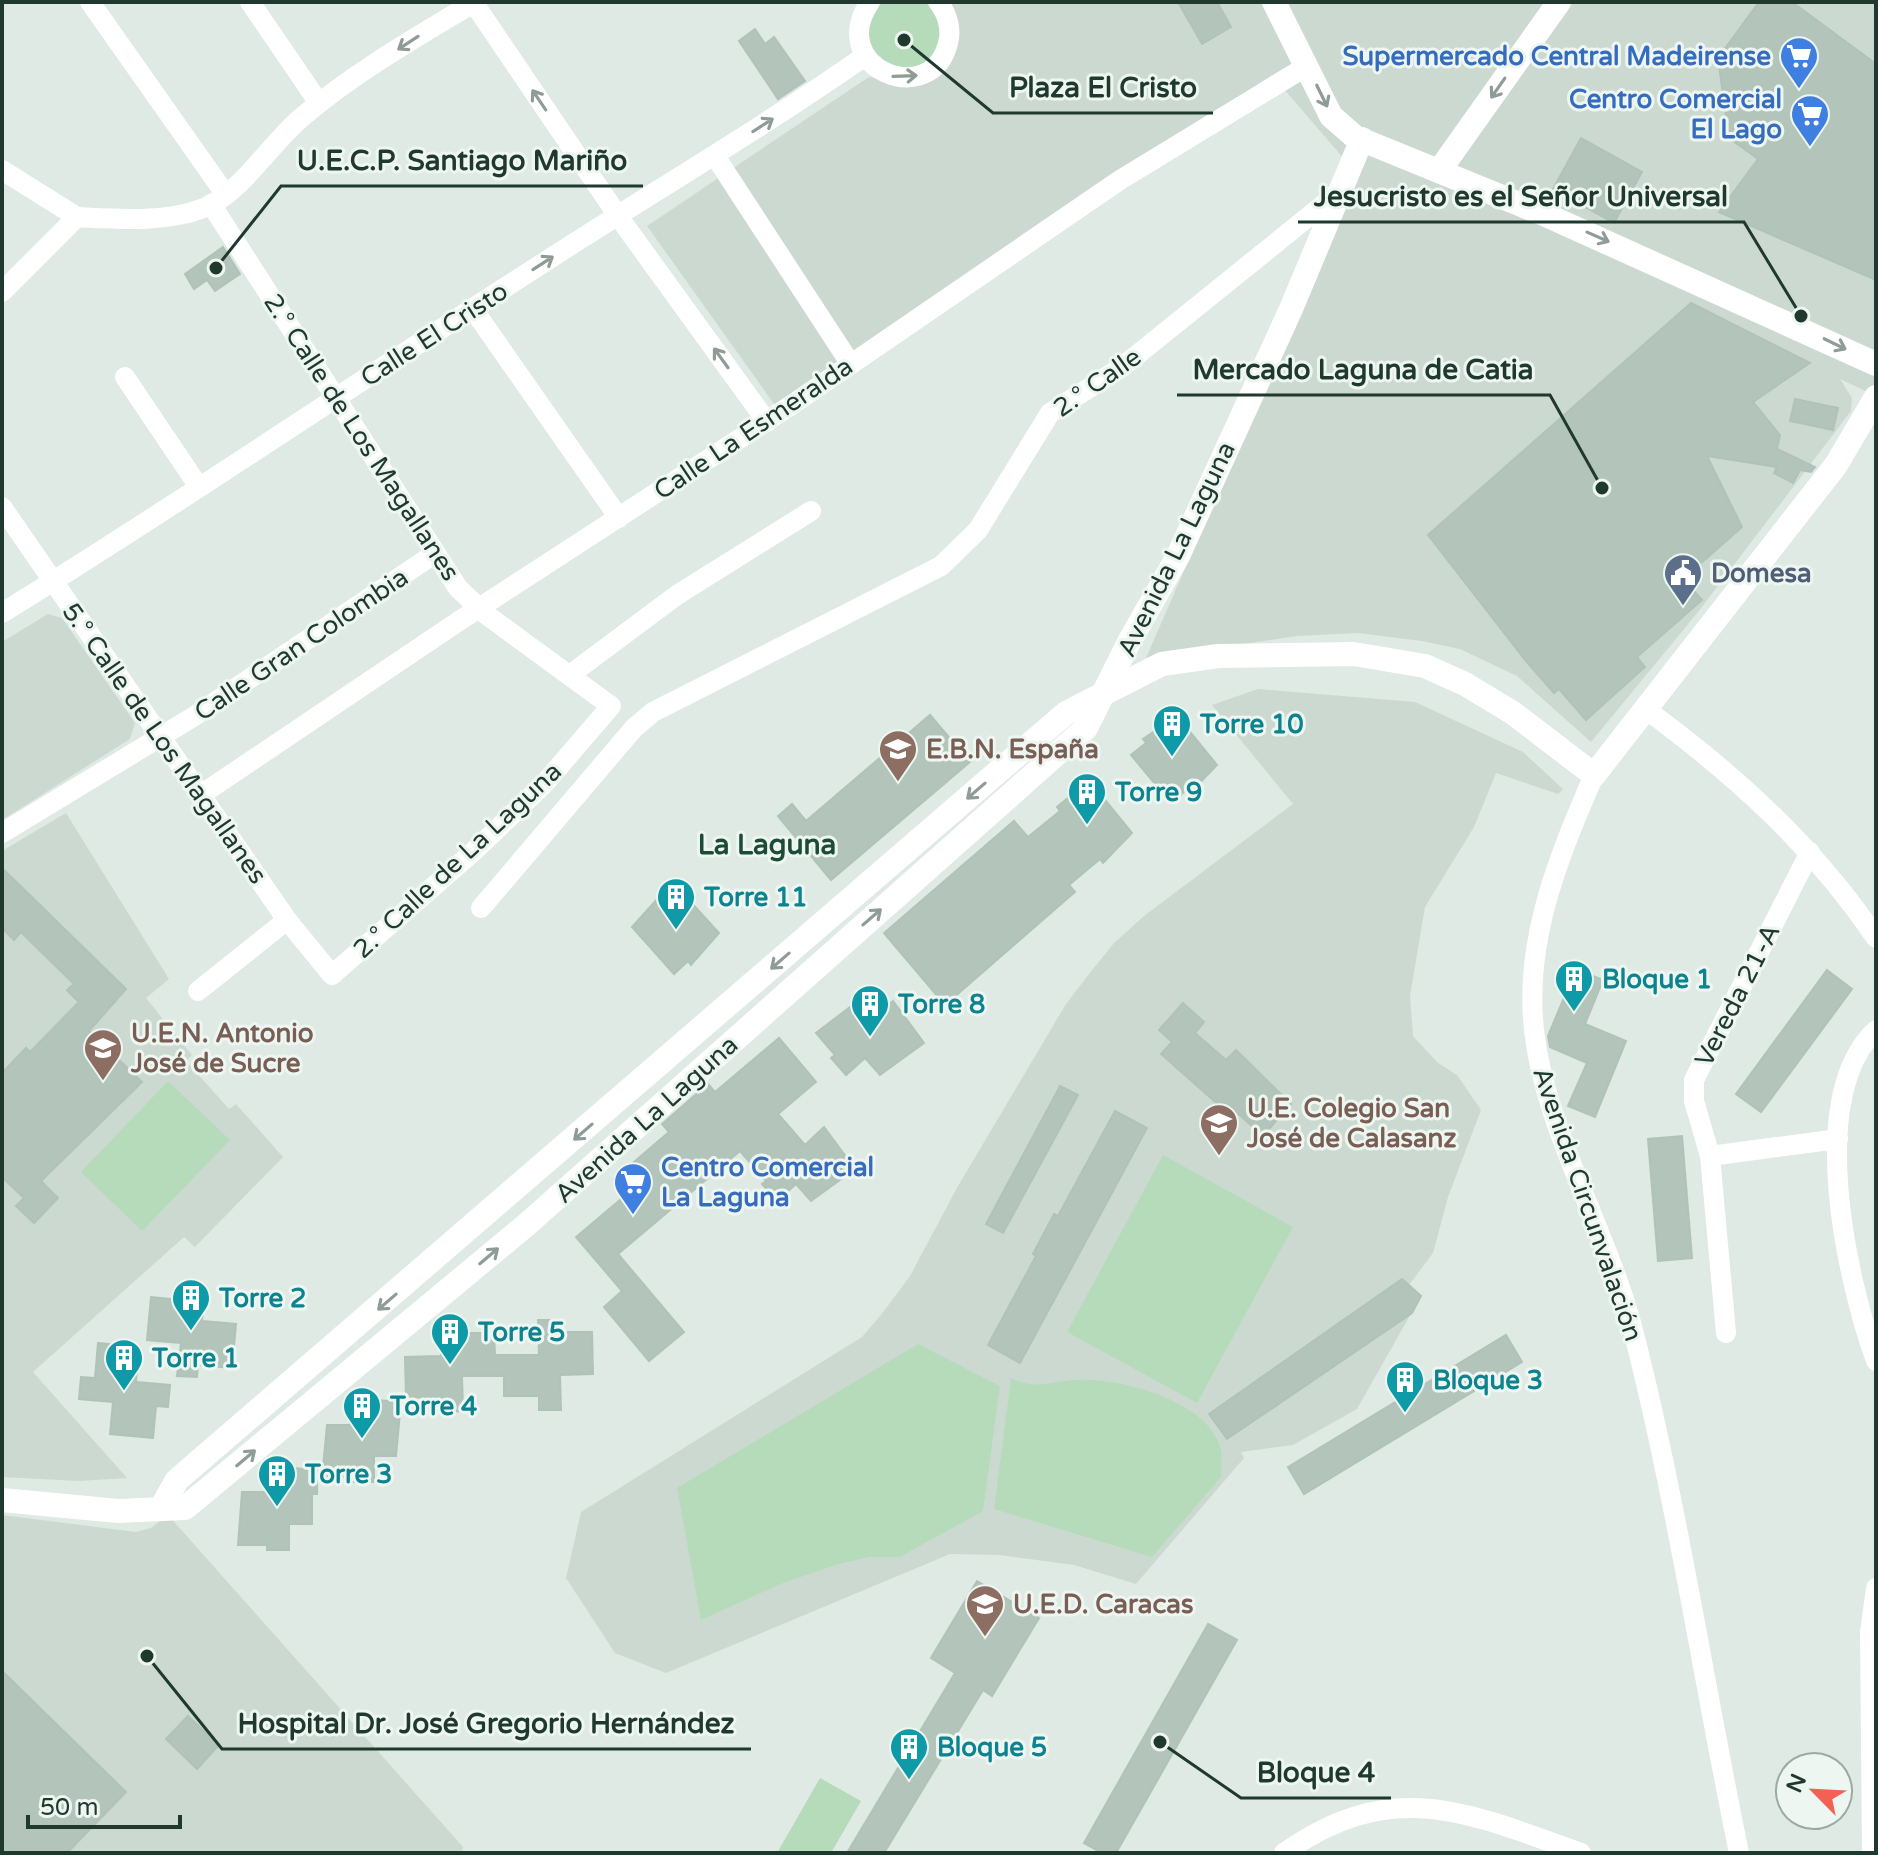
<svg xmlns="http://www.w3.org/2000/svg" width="1878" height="1855" font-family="'Varela Round',sans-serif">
<rect width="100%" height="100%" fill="#deeae3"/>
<g fill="#ccd9d1">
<polygon points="945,2 1876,2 1876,396 1840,379 1852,398 1851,411 1698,612 1591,742 1517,676 1460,649 1422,641 1358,633 1297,636 1146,658 1357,174 1272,75 1013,254 777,408 647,226 869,77 903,85"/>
<polygon points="48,614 62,618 135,723 130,739 2,820 2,642"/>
<polygon points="1258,689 1415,702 1523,752 1563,789 1558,794 1496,773 1474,827 1425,907 1410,996 1413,1036 1438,1063 1457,1075 1481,1110 1448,1197 1433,1253 1409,1285 1421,1296 1357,1409 1293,1445 1241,1452 1244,1458 1136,1584 1074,1565 1000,1555 950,1554 666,1673 615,1653 566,1578 581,1512 862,1337 881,1315 910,1276 958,1186 1066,1004 1089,974 1114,943 1144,916 1293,804 1212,705"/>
<polygon points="66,813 169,979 146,998 192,1055 186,1061 229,1109 236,1104 283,1157 195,1247 184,1237 33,1372 127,1478 79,1481 2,1477 2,851"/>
<polygon points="2,1515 136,1532 151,1528 168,1515 463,1847 462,1853 2,1853"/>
</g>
<g fill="#b6dbba">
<polygon points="880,2 928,2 934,8 943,32 930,62 898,71 867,47 866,23"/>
<polygon points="168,1081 230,1140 142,1231 81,1172"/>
<polygon points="1163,1155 1293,1227 1197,1403 1067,1332"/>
<polygon points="918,1344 1000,1386 983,1511 900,1557 869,1557 835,1565 783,1583 701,1620 677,1488"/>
<path d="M1011 1378C1037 1391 1048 1381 1076 1380 1118 1377 1206 1400 1220 1446 1223 1455 1221 1467 1221 1477L1152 1557 994 1509Z"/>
<polygon points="820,1778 861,1801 831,1853 777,1853"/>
</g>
<g fill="#b3c4bb" stroke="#b0c3b8" stroke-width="2">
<polygon points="1178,2 1217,2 1231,27 1202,44"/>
<polygon points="1759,2 1792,2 1876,64 1876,280 1719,212 1758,159 1729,138 1718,58"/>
<polygon points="755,29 765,44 774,37 805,81 778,99 739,41"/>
<polygon points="1581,138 1642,172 1614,223 1553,189"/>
<polygon points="223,247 240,274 215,291 207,280 194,289 185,274"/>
<polygon points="1691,303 1810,363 1753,402 1780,435 1777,449 1815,467 1811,472 1800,470 1793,483 1774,473 1777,467 1707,456 1742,527 1683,579 1702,600 1637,657 1645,667 1586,720 1559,689 1554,693 1526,661 1428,535"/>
<polygon points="1795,399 1838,408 1833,430 1790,421"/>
<polygon points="930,715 970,762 831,880 778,816 792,804 806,821"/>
<polygon points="1177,716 1217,765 1188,795 1185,791 1171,803 1131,755 1146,743 1143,739"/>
<polygon points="1092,784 1132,833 1103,863 1100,859 1069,885 1075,892 945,1005 884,933 1014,821 1028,837 1060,811 1057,807 1074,793 1078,796"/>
<polygon points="2,868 126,989 89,1031 142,1082 41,1181 58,1198 34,1223 16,1206 24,1198 2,1177 2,1073 26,1048 30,1052 79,1002 67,990 74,984 21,932 14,940 2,928"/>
<polygon points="677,887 719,933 691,965 688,961 674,974 632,927 660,896 663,899"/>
<polygon points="1576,969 1603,980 1585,1024 1626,1041 1595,1117 1568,1106 1587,1063 1550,1047 1548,1036"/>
<polygon points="1827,970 1852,989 1761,1112 1736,1094"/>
<polygon points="858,1001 873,1019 893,1001 924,1043 880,1075 865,1058 846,1075 831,1058 835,1055 816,1033"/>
<polygon points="1183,1003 1204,1022 1195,1033 1226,1060 1236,1050 1291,1104 1263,1136 1225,1102 1221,1107 1161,1054 1172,1042 1159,1030"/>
<polygon points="779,1038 816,1082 778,1114 805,1145 824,1127 855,1169 811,1201 796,1184 777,1201 762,1184 766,1181 740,1151 618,1254 684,1332 649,1361 604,1307 622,1291 576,1237 627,1194 614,1179 669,1132 662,1124 708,1084 715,1092"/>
<polygon points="1060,1086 1078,1095 1003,1233 986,1224"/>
<polygon points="1115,1111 1147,1128 1020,1363 988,1345 1036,1256 1033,1254 1054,1214 1058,1216"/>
<polygon points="1682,1136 1692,1258 1658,1261 1648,1139"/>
<polygon points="1402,1279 1421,1296 1412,1313 1227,1439 1209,1414"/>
<polygon points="183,1287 205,1289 202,1321 236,1324 232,1368 198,1365 197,1377 177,1376 181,1343 147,1340 151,1297 182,1300"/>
<polygon points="538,1320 560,1320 560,1332 592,1332 593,1374 560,1375 561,1410 539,1410 539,1396 504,1396 504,1376 462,1376 463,1411 441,1412 441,1397 406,1398 405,1357 441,1356 440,1322 462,1321 462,1333 494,1333 495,1355 539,1355"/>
<polygon points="1506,1335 1522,1362 1304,1494 1288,1467"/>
<polygon points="98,1343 139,1347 136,1382 170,1385 168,1407 156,1406 153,1438 110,1434 113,1402 79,1399 81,1377 95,1378"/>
<polygon points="350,1398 401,1402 396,1456 374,1456 374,1482 352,1482 352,1477 322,1478 327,1425 350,1425"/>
<polygon points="266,1466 317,1470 317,1494 312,1494 312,1524 289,1524 289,1550 267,1550 267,1545 238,1545 242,1492 266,1492"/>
<polygon points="977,1581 1039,1618 992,1696 983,1690 884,1853 847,1853 955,1673 931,1658"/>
<polygon points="1208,1624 1237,1640 1116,1853 1102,1853 1084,1843"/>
<polygon points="2,1671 126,1792 67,1853 2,1853"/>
<polygon points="188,1716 219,1745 197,1769 166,1739"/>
</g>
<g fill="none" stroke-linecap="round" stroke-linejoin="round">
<g stroke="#fff" stroke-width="20">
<polyline points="90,2 226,195"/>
<polyline points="250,2 319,103"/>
<polyline points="473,2 618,216 767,422"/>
<path d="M870 2C825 69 932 110 948 43 952 29 947 13 938 2"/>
<polyline points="715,156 850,363"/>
<polyline points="2,170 77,217"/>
<path d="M2 292 77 217C117 219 165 223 204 208 240 194 271 143 302 117 354 73 416 37 475 2"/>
<polyline points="473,309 619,518"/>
<polyline points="125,377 199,487"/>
<polyline points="2,507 287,920 332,975 473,852 544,784 611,706 484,613 458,588 211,204"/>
<path d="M2 613C184 501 360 380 540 265 648 195 759 130 865 56"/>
<polyline points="571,674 677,595 811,511"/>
<path d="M1644 708C1733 773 1814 846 1876 938"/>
<path d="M1594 775C1560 854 1527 932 1533 1019 1540 1121 1607 1229 1633 1330 1677 1502 1703 1679 1739 1853"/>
<polyline points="202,794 459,621 790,406 1120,180 1307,66"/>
<polyline points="2,833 193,717 434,554"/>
<polyline points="481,908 634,728 653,712 941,566 978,530 1050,413 1122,367 1339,192"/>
<polyline points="198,991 287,920"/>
<path d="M1876 1030C1805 1096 1847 1280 1876 1361"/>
<polyline points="1710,1156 1838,1139"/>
<polyline points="1726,1333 1710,1156 1694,1101 1694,1080 1810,852"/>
<path d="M1284 1853C1392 1776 1469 1813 1581 1853"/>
<polyline points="1872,1853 1870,1632 1876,1588"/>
</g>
<g stroke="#fff" stroke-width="24">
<polyline points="1274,2 1331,116 1355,137 1546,215 1876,364"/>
<polyline points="1439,171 1559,2"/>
<polyline points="2,1500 118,1511 185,1508 525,1226 1086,728 1129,642 1178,556 1291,309 1362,139"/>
<polyline points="161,1508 177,1480 1066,713 1162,664 1218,656 1354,654 1425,666 1465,684 1513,713 1594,775 1836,465 1876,397"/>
</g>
</g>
<defs><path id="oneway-shaft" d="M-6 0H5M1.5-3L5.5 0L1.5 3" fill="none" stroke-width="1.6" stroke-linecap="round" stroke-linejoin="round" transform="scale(2)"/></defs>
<g stroke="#8f9c96">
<use href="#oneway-shaft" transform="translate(408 43) rotate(147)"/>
<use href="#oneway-shaft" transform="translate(905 76) rotate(-2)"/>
<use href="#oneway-shaft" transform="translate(1498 88) rotate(125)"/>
<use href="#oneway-shaft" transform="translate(1322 96) rotate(64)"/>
<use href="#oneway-shaft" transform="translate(539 100) rotate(-124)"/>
<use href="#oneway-shaft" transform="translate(763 125) rotate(-33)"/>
<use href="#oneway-shaft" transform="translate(1598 237) rotate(24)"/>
<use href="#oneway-shaft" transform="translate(543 263) rotate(-33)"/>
<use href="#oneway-shaft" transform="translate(1835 344) rotate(26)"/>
<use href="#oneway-shaft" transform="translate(721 358) rotate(-126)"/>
<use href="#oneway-shaft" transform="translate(976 791) rotate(139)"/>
<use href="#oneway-shaft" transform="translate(872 917) rotate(-41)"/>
<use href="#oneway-shaft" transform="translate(780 961) rotate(139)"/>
<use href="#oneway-shaft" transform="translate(583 1132) rotate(139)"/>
<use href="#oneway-shaft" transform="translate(489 1256) rotate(-40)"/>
<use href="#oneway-shaft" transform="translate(387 1302) rotate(139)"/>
<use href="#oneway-shaft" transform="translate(246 1458) rotate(-40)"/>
</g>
<defs>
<g id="supermarket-pin" transform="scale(2)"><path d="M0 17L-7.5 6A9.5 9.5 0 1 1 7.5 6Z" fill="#3f7fe0" stroke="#eef6f1"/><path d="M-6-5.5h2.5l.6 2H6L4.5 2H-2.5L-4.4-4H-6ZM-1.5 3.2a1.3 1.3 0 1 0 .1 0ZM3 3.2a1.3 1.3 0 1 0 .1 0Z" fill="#fff"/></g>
<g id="civic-pin" transform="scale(2)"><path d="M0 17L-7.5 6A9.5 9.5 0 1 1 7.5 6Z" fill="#5c6f8a" stroke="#eef6f1"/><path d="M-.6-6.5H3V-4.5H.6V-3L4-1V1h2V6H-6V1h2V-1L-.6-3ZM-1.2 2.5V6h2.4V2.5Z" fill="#fff"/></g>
<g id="building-pin" transform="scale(2)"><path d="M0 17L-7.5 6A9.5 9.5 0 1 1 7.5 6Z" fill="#0f9aa8" stroke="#eef6f1"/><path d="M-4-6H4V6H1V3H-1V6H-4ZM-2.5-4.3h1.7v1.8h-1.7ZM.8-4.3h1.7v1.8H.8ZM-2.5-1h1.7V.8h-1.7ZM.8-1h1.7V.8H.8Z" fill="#fff"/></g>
<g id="school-pin" transform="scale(2)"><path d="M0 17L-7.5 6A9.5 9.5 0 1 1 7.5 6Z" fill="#8d6e63" stroke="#eef6f1"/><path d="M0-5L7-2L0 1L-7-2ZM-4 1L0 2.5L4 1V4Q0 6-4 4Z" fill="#fff"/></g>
</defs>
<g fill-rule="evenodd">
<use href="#supermarket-pin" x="1799" y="56"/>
<use href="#supermarket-pin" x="1810" y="114"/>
<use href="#civic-pin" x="1683" y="573"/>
<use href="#building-pin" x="1172" y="724"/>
<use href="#school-pin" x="898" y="749"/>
<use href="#building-pin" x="1087" y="792"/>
<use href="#building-pin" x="676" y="897"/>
<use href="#building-pin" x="1574" y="979"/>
<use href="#building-pin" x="870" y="1004"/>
<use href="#school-pin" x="103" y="1048"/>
<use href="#school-pin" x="1219" y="1123"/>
<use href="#supermarket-pin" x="633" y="1182"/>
<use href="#building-pin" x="191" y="1298"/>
<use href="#building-pin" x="450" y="1332"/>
<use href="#building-pin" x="124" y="1358"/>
<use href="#building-pin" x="1405" y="1380"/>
<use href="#building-pin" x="362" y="1406"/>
<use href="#building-pin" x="277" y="1474"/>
<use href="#school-pin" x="985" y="1604"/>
<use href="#building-pin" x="909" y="1747"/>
</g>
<g text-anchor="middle" stroke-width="6" stroke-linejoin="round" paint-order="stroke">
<g font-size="26" font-weight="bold" fill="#366cbe" stroke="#eef6f1" text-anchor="end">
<text x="1771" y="65">Supermercado Central Madeirense</text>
<text x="1782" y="108">Centro Comercial<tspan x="1782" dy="30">El Lago</tspan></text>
<text x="661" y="1176" text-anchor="start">Centro Comercial<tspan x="661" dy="30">La Laguna</tspan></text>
</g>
<g font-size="26" fill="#1f392e" stroke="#eef6f1">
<text transform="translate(434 334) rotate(-33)" y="9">Calle El Cristo</text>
<text transform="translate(1097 382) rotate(-35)" y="9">2.° Calle</text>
<text transform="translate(753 428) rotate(-34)" y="9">Calle La Esmeralda</text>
<text transform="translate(362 437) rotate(57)" y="9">2.° Calle de Los Magallanes</text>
<text transform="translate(1176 549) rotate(-64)" y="9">Avenida La Laguna</text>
<text transform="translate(301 644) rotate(-34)" y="9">Calle Gran Colombia</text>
<text transform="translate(165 743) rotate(55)" y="9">5.° Calle de Los Magallanes</text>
<text transform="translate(457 860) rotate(-43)" y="9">2.° Calle de La Laguna</text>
<text transform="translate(1737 995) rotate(-63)" y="9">Vereda 21-A</text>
<text transform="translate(646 1119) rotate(-42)" y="9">Avenida La Laguna</text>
<text transform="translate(1588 1204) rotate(71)" y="9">Avenida Circunvalación</text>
</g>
<g font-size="26" font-weight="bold" fill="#4e5e75" stroke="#eef6f1" text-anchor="start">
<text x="1711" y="582">Domesa</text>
</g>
<g font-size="26" font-weight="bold" fill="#0d838f" stroke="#eef6f1" text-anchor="start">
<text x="1200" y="733">Torre 10</text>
<text x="1115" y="801">Torre 9</text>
<text x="704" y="906">Torre 11</text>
<text x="1602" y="988">Bloque 1</text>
<text x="898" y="1013">Torre 8</text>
<text x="219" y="1307">Torre 2</text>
<text x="478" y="1341">Torre 5</text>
<text x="152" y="1367">Torre 1</text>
<text x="1433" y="1389">Bloque 3</text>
<text x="390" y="1415">Torre 4</text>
<text x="305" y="1483">Torre 3</text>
<text x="937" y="1756">Bloque 5</text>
</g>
<g font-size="26" font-weight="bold" fill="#785e54" stroke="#eef6f1" text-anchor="start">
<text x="926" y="758">E.B.N. España</text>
<text x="131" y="1042">U.E.N. Antonio<tspan x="131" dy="30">José de Sucre</tspan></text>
<text x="1247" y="1117">U.E. Colegio San<tspan x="1247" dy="30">José de Calasanz</tspan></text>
<text x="1013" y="1613">U.E.D. Caracas</text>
</g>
<g font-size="28" font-weight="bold" fill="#1c4b38" stroke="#eef6f1">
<text x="767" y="854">La Laguna</text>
</g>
</g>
<path fill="none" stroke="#1f392e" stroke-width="3" d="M904 40L993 113H1213M216 268L281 186H643M1801 316L1744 222H1298M1602 488L1550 395H1177M147 1656L222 1749H751M1160 1742L1241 1798H1391"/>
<g fill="#1f392e" stroke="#eef6f1" stroke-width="3">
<circle cx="904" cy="40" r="8"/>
<circle cx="216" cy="268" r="8"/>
<circle cx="1801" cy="316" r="8"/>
<circle cx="1602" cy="488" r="8"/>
<circle cx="147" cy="1656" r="8"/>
<circle cx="1160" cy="1742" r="8"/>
</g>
<g font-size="28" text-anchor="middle" font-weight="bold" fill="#1f392e" stroke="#eef6f1" stroke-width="6" stroke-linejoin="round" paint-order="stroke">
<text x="1103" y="97">Plaza El Cristo</text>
<text x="462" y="170">U.E.C.P. Santiago Mariño</text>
<text x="1521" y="206">Jesucristo es el Señor Universal</text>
<text x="1363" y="379">Mercado Laguna de Catia</text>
<text x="486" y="1733">Hospital Dr. José Gregorio Hernández</text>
<text x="1316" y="1782">Bloque 4</text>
</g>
<rect width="1878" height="1855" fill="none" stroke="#1f392e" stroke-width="8"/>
<g transform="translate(1814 1791) rotate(294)"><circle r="38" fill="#eef6f1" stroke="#9baaa3" stroke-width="2"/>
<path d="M0-6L14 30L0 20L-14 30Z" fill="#f26153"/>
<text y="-12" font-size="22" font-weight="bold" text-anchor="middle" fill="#1f392e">N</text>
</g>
<path d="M28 1815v12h152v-12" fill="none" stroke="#1f392e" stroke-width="4"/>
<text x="40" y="1815" font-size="24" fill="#1f392e" stroke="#eef6f1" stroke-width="6" paint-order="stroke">50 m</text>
</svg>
